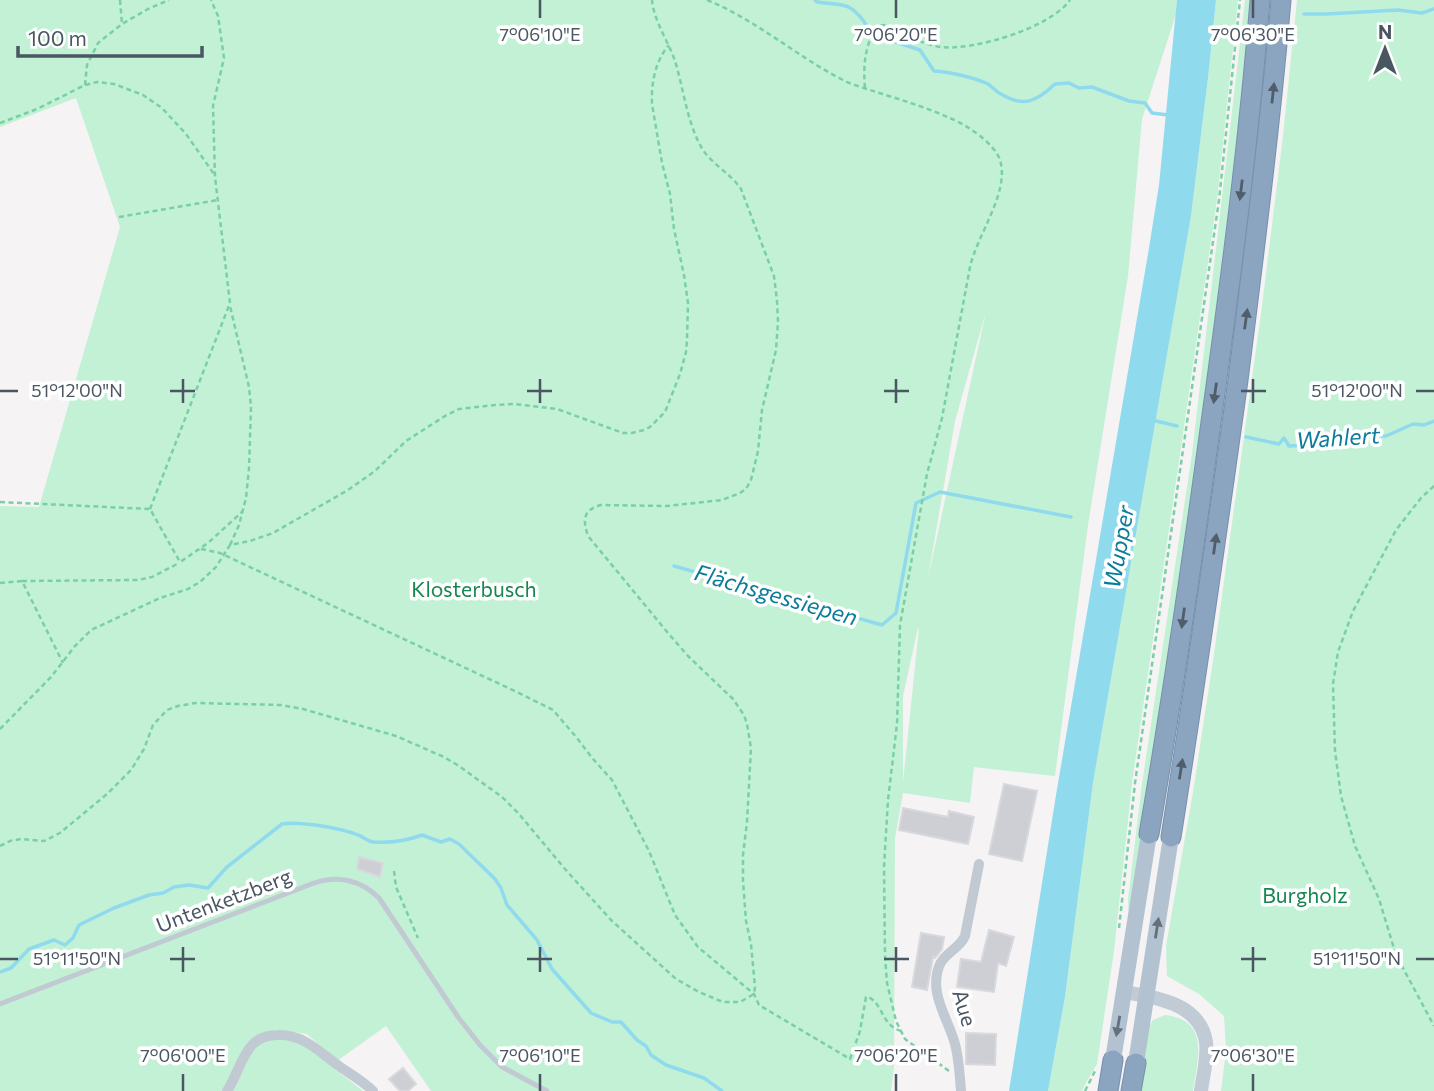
<svg xmlns="http://www.w3.org/2000/svg" width="1434" height="1091" font-family="Commissioner,sans-serif">
<rect width="100%" height="100%" fill="#f5f3f3"/>
<g fill="#c3f1d5" fill-rule="evenodd">
<path d="M0 0H1177L1176 14 1142 119 1128 276 1088 525 1055 776 974 767 970 803 903 793 895 838 894 1067 891 1091H431L386 1026 337 1061 307 1034 288 1031 254 1040 223 1091H0V506L39 507 120 227 76 98 0 127ZM985 315V316L928 578 955 421ZM918 628H919L903 782V696Z"/>
<polygon points="1216,0 1238,0 1217,200 1132,783 1114,951 1097,1064 1088,1079 1082,1091 1048,1091 1065,997 1093,783 1191,216 1208,78"/>
<polygon points="1245,0 1253,0 1250,39 1219,300 1189,520 1129,919 1128,900 1142,784 1192,454"/>
<polygon points="1297,0 1434,0 1434,1091 1221,1091 1226,1050 1224,1016 1199,994 1167,976 1166,946 1193,792 1213,661 1262,306 1283,136"/>
<path d="M1165 1015C1210 1020 1198 1058 1193 1091H1138L1147 1031 1153 1020Z"/>
<path d="M287 1038 300 1042 363 1091H231C238 1075 246 1047 265 1040 271 1038 280 1038 287 1038Z"/>
</g>
<polygon fill="#90daee" points="1177,0 1216,0 1208,78 1191,216 1093,783 1065,997 1048,1091 1009,1091 1056,795 1149,248 1159,185"/>
<g fill="none" stroke-linecap="round" stroke-linejoin="round">
<g stroke="#90daee" stroke-width="3.5">
<path d="M815 0 817 2C846 6 850 1 868 27"/>
<polyline points="1304,14 1327,14 1398,10 1422,13 1434,9"/>
<path d="M877 36 920 50 934 71C950 72 973 77 988 84 993 87 996 92 1001 94 1024 108 1037 101 1055 84L1069 83 1079 88 1092 87 1129 101 1145 103 1152 113 1168 115"/>
<polyline points="1152,420 1177,426"/>
<polyline points="1246,437 1279,444 1284,438 1289,446 1307,445 1330,437 1343,434 1361,436 1386,436 1413,424 1424,425 1434,421"/>
<polyline points="674,566 882,625 896,613 916,503 940,492 1071,517"/>
<path d="M0 972 11 968 29 949 54 940 65 945 73 938 79 925 114 908 149 895 163 893 174 887 189 885 208 888 227 867 282 824C300 821 341 828 358 835 364 837 367 841 373 842 389 843 406 841 422 835L441 842 450 839 459 844 495 879 501 888 507 905 537 940 552 969 591 1013 612 1022H621L637 1040 646 1046 651 1055 666 1065 704 1078 722 1091"/>
</g>
</g>
<g fill="#cdcfd5" stroke="#d7d9de" stroke-width="2">
<polygon points="1004,784 1037,791 1022,861 989,854"/>
<polygon points="903,808 948,817 949,811 974,817 968,844 899,830"/>
<polygon points="359,857 383,863 380,877 357,869"/>
<polygon points="989,930 1014,937 1006,966 998,963 994,992 957,987 961,959 981,962"/>
<polygon points="921,933 944,937 942,949 935,958 933,957 927,990 912,987"/>
<polygon points="966,1033 996,1034 995,1065 966,1064"/>
<polygon points="403,1068 416,1084 408,1091 400,1091 389,1079"/>
</g>
<g fill="none" stroke-linecap="round" stroke-linejoin="round">
<g stroke="#7690ad" stroke-width="21">
<g id="highway">
<path d="M1149 834C1173 695 1193 555 1212 415 1231 277 1249 139 1260 0"/>
<path d="M1171 837C1195 685 1217 532 1238 380 1254 253 1270 127 1281 0"/>
<polyline points="1108,1091 1113,1060"/>
<polyline points="1131,1091 1136,1063"/>
</g>
</g>
<g stroke="#7ad0a6" stroke-width="2.5" stroke-dasharray="5 3.5" stroke-linecap="butt">
<polyline points="120,0 122,24"/>
<path d="M707 0C756 20 795 55 841 79 852 85 865 88 876 92 902 100 928 108 952 119 967 125 995 144 1000 160 1010 192 977 235 970 267L942 418 927 474 900 625 897 724 888 800 884 867 885 956 887 983 896 1021 905 1039 949 1071"/>
<polyline points="85,85 87,65 98,43 122,24 148,9 169,0"/>
<path d="M865 88C863 65 865 49 875 27L884 25C903 32 920 44 940 47 974 51 1050 28 1070 0"/>
<polyline points="0,123 37,109 85,85 97,82 114,84 143,95 162,108 186,134 214,174"/>
<polyline points="119,217 218,200"/>
<polyline points="1434,486 1421,498 1396,530 1353,611 1338,652 1333,684 1335,751 1341,796 1355,846 1379,899 1396,955 1434,1026"/>
<polyline points="0,502 150,509 180,562 208,543 243,511"/>
<polyline points="150,509 230,303 215,177 213,106 224,58 218,16 211,0"/>
<polyline points="230,545 239,525 246,498 249,468 251,407 249,387 230,306"/>
<path d="M201 549 220 553 519 693 553 710 577 738 593 759 612 780 649 851 675 915 698 947 754 994 759 1005 850 1059 860 1031 866 997H868C883 1003 881 1025 901 1031"/>
<polyline points="22,581 138,580 152,577 179,563"/>
<polyline points="0,583 22,581 63,663"/>
<path d="M0 729 51 677 75 646 91 630 160 598 188 589 200 582 216 567 230 545 250 541 273 533 348 490 375 471 406 441 445 416 459 409 495 405 514 404 557 409 623 433H632L644 430 650 427 665 412 680 374 686 352 687 340 688 303 684 275 674 229 670 194 662 163 652 104C651 84 655 61 669 45"/>
<path d="M0 846 10 841 21 839 44 841 60 833 107 794 131 770 144 749 153 725 167 710 178 706 195 703 281 705 303 709 396 736 444 757 459 766 502 797 519 814 565 869 611 920 676 979 699 992 723 1002H740L754 994 755 987 751 944 746 921 743 881V855L747 822 751 748 747 724 744 715 733 699 688 656 668 633 588 536C583 521 582 510 601 505L667 506 722 500 740 493 746 489 751 480 758 451 762 410 776 350 778 322 777 301 774 276 741 189C731 174 713 165 703 150 687 124 684 90 675 61 668 41 654 21 652 0"/>
<polyline points="394,871 396,887 418,938"/>
<polyline points="1119,928 1135,783 1219,200 1240,0"/>
<polyline points="1085,1091 1095,1071"/>
</g>
<path stroke="#c1cad2" stroke-width="5" d="M0 1004 314 883C338 875 361 880 379 898L458 1017 480 1045 502 1067 547 1091"/>
<g stroke="#c1cad2" stroke-width="10">
<path d="M227 1091C237 1076 241 1056 253 1044 259 1038 269 1035 278 1035 304 1034 319 1052 339 1066 350 1074 363 1081 373 1091"/>
<path d="M961 1091C960 1077 959 1062 956 1048 950 1020 927 994 940 964 946 952 960 948 965 936L979 864"/>
</g>
<path stroke="#c1cbd6" stroke-width="14" d="M1124 992C1155 997 1200 1003 1206 1042 1208 1058 1203 1075 1201 1091"/>
<g stroke="#b3c2d1" stroke-width="16">
<polyline points="1113,1060 1149,834"/>
<polyline points="1136,1063 1171,837"/>
</g>
<use href="#highway" stroke="#8ba5c1" stroke-width="19"/>
</g>
<defs><path id="oneway-solid" d="M-6-.8H1V-3.2L6.5 0L1 3.2V.8H-6Z" transform="scale(1.75)"/></defs>
<g fill="#505e6b">
<use href="#oneway-solid" transform="translate(1273 93) rotate(-84)"/>
<use href="#oneway-solid" transform="translate(1241 190) rotate(97)"/>
<use href="#oneway-solid" transform="translate(1246 319) rotate(-82)"/>
<use href="#oneway-solid" transform="translate(1215 393) rotate(98)"/>
<use href="#oneway-solid" transform="translate(1215 544) rotate(-82)"/>
<use href="#oneway-solid" transform="translate(1183 618) rotate(98)"/>
<use href="#oneway-solid" transform="translate(1181 769) rotate(-81)"/>
</g>
<g fill="#64717d">
<use href="#oneway-solid" transform="translate(1157 928) rotate(-81)"/>
<use href="#oneway-solid" transform="translate(1118 1026) rotate(100)"/>
</g>
<path fill="none" stroke="#4a5661" stroke-width="2.5" d="M540 0V18M896 0V18M1253 0V18M183 379V403M540 379V403M896 379V403M1253 379V403M0 391H18M170 391H195M527 391H552M884 391H909M1241 391H1266M1416 391H1434M183 947V972M540 947V972M896 947V972M1253 947V972M0 959H18M170 959H195M527 959H552M884 959H909M1241 959H1266M1416 959H1434M183 1074V1091M540 1074V1091M896 1074V1091M1253 1074V1091"/>
<g text-anchor="middle" stroke-width="7" stroke-linejoin="round" paint-order="stroke">
<g font-size="21" fill="#17864f" stroke="#fff">
<text x="474" y="597">Klosterbusch</text>
<text x="1305" y="903">Burgholz</text>
</g>
<g font-size="21" fill="#4a5661" stroke="#fff">
<text transform="translate(224 901) rotate(-21)" y="7">Untenketzberg</text>
<text transform="translate(964 1008) rotate(73)" y="7">Aue</text>
</g>
<g font-size="23" font-style="italic" fill="#0c7c9b" stroke="#fff">
<text transform="translate(1338 438) rotate(-4)" y="8">Wahlert</text>
<text transform="translate(1119 547) rotate(-80)" y="8">Wupper</text>
<text transform="translate(776 595) rotate(16)" y="8">Flächsgessiepen</text>
</g>
</g>
<g font-size="18" text-anchor="middle" fill="#4a5661" stroke="#fff" stroke-width="7" stroke-linejoin="round" paint-order="stroke">
<text x="540" y="41">7°06'10"E</text>
<text x="896" y="41">7°06'20"E</text>
<text x="1253" y="41">7°06'30"E</text>
<text x="77" y="397">51°12'00"N</text>
<text x="1357" y="397">51°12'00"N</text>
<text x="77" y="965">51°11'50"N</text>
<text x="1357" y="965">51°11'50"N</text>
<text x="183" y="1062">7°06'00"E</text>
<text x="540" y="1062">7°06'10"E</text>
<text x="896" y="1062">7°06'20"E</text>
<text x="1253" y="1062">7°06'30"E</text>
</g>
<g transform="translate(1385 49)" stroke="#ffffff" stroke-width="5" paint-order="stroke">
<path d="M0-5L12 26L0 18L-12 26Z" fill="#4a5661"/>
<text y="-10" font-size="19" font-weight="bold" text-anchor="middle" fill="#4a5661">N</text>
</g>
<path d="M18 46v10h184v-10" fill="none" stroke="#4a5661" stroke-width="3.5"/>
<text x="28" y="46" font-size="21" fill="#4a5661" stroke="#ffffff" stroke-width="5" paint-order="stroke">100 m</text>
</svg>
